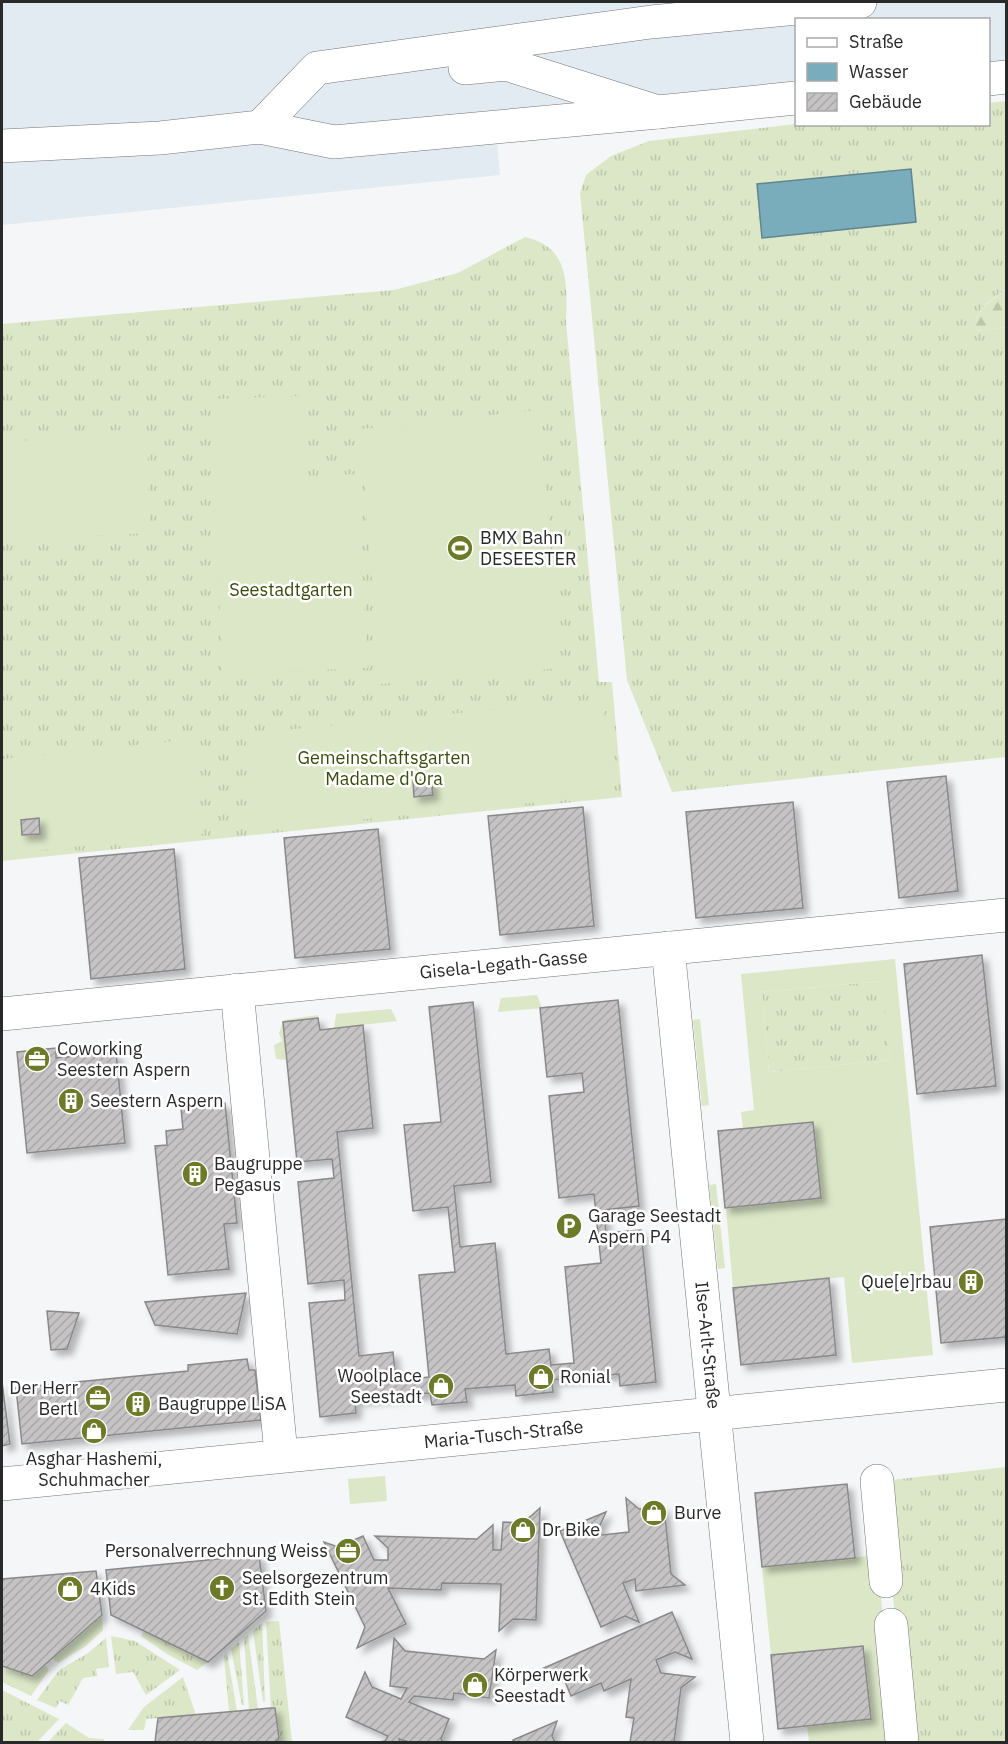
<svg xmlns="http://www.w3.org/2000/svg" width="1008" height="1744" font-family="'IBM Plex Sans',sans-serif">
<defs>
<pattern id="grass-tufts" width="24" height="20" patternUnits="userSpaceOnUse" patternTransform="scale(1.5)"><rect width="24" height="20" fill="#dbe7c7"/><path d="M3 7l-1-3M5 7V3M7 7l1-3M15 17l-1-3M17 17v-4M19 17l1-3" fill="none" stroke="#bcc6ab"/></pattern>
<pattern id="forest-firs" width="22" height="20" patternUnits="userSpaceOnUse" patternTransform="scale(1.5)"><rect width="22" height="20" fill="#dbe7c7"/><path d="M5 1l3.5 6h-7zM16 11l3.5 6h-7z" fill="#bcc6ab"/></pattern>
<pattern id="building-hatch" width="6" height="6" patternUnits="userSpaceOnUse" patternTransform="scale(1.5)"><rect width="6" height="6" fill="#c5c3c4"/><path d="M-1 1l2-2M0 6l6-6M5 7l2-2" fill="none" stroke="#a9a8a8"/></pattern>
<filter id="shadow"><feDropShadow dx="5.5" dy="5.5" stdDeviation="3" flood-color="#0004"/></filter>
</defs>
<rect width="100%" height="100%" fill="#f4f6f7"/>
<polygon fill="#e3ebf2" points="2,2 1006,2 1006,91 989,93 988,20 796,20 796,111 497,141 500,175 2,225"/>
<g fill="url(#grass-tufts)">
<path d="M1006 101V289C992 300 972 310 976 331L1006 327V757L672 792 627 680 580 193 586 175 611 156 649 141 796 124H988L989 103Z"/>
<path d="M525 237C570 247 567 284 566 322L599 682H612L622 797 2 861V324L394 290 458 273Z"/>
<polygon points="883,981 890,1060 769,1072 762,992"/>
<polygon points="1006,1467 1006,1742 907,1742 882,1481"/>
<polygon points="102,1615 103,1630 86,1646 58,1663 53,1658"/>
<polygon points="279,1621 292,1742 275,1742 279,1738 275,1708 271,1708 266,1622"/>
<polygon points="262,1623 265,1701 263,1702 253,1631"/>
<polygon points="144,1631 208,1662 197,1670 167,1654 141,1636"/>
<polygon points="248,1635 258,1709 249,1710 244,1638"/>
<polygon points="111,1636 135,1641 180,1670 146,1695 133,1672 116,1674"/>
<polygon points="106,1638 109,1667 96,1669 97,1676 83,1678 68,1705 60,1701 56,1708 37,1700 59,1670 88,1653"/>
<polygon points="239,1642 244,1705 242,1705 231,1649"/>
<polygon points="227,1653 237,1711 229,1712 224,1656"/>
<polygon points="45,1665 49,1670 31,1696 2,1682 2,1666 32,1676"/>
<polygon points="183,1677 196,1715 146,1719 144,1730 128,1730 144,1707"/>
<polygon points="2,1690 59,1719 37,1742 2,1742"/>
<polygon points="66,1723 89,1738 104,1739 104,1742 48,1742"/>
</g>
<path fill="url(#forest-firs)" d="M1006 289V327L975 331C973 310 992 301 1006 289Z"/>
<g fill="#dbe7c7" fill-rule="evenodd">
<polygon points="303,396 308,477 357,474 368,668 222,673 212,399"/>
<polygon points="539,410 561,668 380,684 360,429"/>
<polygon points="147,427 150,533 2,540 2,443"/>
<polygon points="603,699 612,795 254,830 245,734"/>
<polygon points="193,739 203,834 2,854 2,759"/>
<path d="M895 959 933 1355 852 1363 844 1277 733 1288 726 1208 821 1198 813 1122 743 1129 741 1112 754 1110 741 974ZM882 981 890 1060 769 1072 762 992Z"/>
<polygon points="537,995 542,1008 498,1012 501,998"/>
<polygon points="391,1009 397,1021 334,1028 336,1014"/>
<polygon points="318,1015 320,1030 284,1034 286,1060 276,1059 274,1045 282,1041 279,1033 284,1020"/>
<polygon points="700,1019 709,1105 702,1106 693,1020"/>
<polygon points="716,1184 725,1268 718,1269 709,1185"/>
<polygon points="385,1476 387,1501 350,1504 348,1479"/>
<polygon points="870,1482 895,1742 809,1742 807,1726 871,1719 864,1646 771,1655 762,1567 868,1556"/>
</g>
<polygon fill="#7aadbc" stroke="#618590" stroke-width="1.5" points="911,169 916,222 762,238 757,184"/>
<g fill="url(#building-hatch)" stroke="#8a8889" stroke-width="1.5" filter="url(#shadow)">
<polygon points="946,776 958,891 899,898 887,782"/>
<polygon points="431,779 433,795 414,797 413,781"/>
<polygon points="793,802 803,908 696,918 686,812"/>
<polygon points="583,807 594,926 500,935 488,816"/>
<polygon points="39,818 40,834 22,835 21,820"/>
<polygon points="378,829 390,949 295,958 284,838"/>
<polygon points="174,849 185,969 91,979 79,858"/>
<polygon points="982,955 996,1086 917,1094 904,964"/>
<polygon points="618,1000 639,1206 604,1210 606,1233 641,1230 656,1382 620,1386 619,1374 552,1380 553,1392 516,1396 515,1385 465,1389 467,1402 432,1405 430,1393 355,1400 356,1413 320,1417 309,1303 345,1300 344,1280 308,1284 298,1182 334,1178 332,1159 297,1162 283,1022 318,1018 320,1030 363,1025 373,1128 337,1132 359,1356 393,1352 396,1381 429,1377 419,1275 455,1272 448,1207 413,1211 404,1125 441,1122 429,1007 473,1002 491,1182 454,1186 460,1247 495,1243 506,1354 549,1349 551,1365 574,1363 565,1267 601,1263 594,1194 559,1198 549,1096 584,1092 582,1073 547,1077 540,1008"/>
<polygon points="56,1048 56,1058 116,1052 125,1143 27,1153 17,1052"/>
<polygon points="225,1103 237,1223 224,1224 229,1269 168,1275 155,1146 167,1145 166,1131 183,1129 181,1108"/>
<polygon points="813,1122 821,1198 725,1208 718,1131"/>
<polygon points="1006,1219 1006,1337 941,1343 930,1227"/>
<polygon points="829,1278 836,1355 741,1365 733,1288"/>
<polygon points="246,1293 237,1334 155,1325 145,1302"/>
<polygon points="47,1311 79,1313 67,1349 51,1350"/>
<polygon points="247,1359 249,1370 255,1370 261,1420 22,1444 16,1388 188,1371 188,1365"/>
<polygon points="2,1382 10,1444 2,1446"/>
<polygon points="847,1484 855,1558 762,1567 755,1493"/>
<polygon points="626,1498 639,1509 664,1507 671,1574 685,1585 636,1591 635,1579 623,1583 639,1622 625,1616 601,1627 560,1531 606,1512 599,1528 602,1535 629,1532"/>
<polygon points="540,1508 536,1620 513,1619 499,1631 501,1584 442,1583 441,1590 388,1588 406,1624 357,1648 365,1627 324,1542 338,1547 363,1536 374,1560 388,1560 388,1548 375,1536 477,1539 493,1525 493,1550 501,1550 503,1522 523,1523"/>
<polygon points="259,1555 266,1611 208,1662 111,1615 106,1570"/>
<polygon points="96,1571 102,1615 32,1676 2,1666 2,1579"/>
<polygon points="672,1612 692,1659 675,1652 656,1660 661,1673 695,1677 681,1688 674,1742 630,1742 634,1718 626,1717 631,1679 604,1691 601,1683 571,1696 562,1674 544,1668"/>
<polygon points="394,1638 405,1651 484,1659 496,1650 489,1698 454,1693 453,1700 414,1696 409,1702 449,1719 441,1739 443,1742 409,1742 399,1739 400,1742 379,1742 385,1741 388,1736 346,1717 365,1672 372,1687 401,1699 407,1688 390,1686"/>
<polygon points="863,1646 871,1719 778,1729 771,1655"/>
<polygon points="271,1708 275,1708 279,1738 275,1742 155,1742 158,1718"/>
<polygon points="557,1721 552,1736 555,1742 515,1742 513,1740"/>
</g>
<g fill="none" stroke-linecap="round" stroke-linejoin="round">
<g stroke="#747576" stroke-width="34">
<g id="minor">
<polyline points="465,68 506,64 658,112 796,98"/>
<polyline points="988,79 1006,77"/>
<polyline points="260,127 317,68 651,22 860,2"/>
<polyline points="2,146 160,138 260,127 334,142 658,112"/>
<path id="s1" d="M668 948 747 1742"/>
<polyline points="237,990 281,1454"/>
<path id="s2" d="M2 1014 1006 915"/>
<polyline points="877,1481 886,1581"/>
<path id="s3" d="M2 1484 1006 1385"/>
<polyline points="891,1625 902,1742"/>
</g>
</g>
<use href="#minor" stroke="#fff" stroke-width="33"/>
</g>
<defs>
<g id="stadium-disc" transform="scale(1.35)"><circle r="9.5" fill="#6d7a27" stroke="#fff"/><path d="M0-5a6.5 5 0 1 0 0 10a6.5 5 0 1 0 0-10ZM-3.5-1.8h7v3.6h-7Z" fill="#fff"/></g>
<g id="office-disc" transform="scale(1.35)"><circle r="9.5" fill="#6d7a27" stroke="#fff"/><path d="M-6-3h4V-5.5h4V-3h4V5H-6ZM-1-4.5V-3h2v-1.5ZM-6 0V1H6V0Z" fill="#fff"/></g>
<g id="building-disc" transform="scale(1.35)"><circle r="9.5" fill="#6d7a27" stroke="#fff"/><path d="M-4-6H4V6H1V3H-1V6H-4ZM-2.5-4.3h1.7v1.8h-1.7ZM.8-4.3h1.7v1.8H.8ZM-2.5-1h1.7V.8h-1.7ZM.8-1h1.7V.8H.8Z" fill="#fff"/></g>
<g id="parking-disc" transform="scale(1.35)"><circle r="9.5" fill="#6d7a27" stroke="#fff"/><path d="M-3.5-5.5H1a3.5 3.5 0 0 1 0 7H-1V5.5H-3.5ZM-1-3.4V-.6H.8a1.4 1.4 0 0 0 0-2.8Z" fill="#fff"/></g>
<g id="shop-disc" transform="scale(1.35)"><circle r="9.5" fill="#6d7a27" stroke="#fff"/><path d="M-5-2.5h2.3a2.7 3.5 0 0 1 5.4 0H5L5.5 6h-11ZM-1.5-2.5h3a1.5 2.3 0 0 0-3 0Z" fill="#fff"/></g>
<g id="church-disc" transform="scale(1.35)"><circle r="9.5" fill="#6d7a27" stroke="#fff"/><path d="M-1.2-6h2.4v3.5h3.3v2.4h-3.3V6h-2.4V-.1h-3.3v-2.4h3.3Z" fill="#fff"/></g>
</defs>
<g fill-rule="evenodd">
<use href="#stadium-disc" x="460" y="548"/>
<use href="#office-disc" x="37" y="1059"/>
<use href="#building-disc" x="71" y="1101"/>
<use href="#building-disc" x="195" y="1174"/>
<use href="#parking-disc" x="569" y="1226"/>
<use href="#building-disc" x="971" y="1282"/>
<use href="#shop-disc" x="541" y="1377"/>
<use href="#shop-disc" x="441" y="1386"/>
<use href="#office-disc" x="98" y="1398"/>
<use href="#building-disc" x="138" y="1404"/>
<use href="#shop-disc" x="94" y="1431"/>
<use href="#shop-disc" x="654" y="1513"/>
<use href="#shop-disc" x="523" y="1530"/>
<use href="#office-disc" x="348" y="1551"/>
<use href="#church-disc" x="222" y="1588"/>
<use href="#shop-disc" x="70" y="1589"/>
<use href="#shop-disc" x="475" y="1685"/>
</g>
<g text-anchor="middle" stroke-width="5" stroke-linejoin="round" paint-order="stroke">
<g font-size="18" fill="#282929" stroke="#fff" text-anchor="start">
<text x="480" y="544">BMX Bahn<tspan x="480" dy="21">DESEESTER</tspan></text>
<text x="57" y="1055">Coworking<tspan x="57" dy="21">Seestern Aspern</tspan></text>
<text x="90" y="1107">Seestern Aspern</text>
<text x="214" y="1170">Baugruppe<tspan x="214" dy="21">Pegasus</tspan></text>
<text x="588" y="1222">Garage Seestadt<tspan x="588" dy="21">Aspern P4</tspan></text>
<text x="952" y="1288" text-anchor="end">Que[e]rbau</text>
<text x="422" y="1382" text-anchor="end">Woolplace<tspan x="422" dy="21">Seestadt</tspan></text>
<text x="560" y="1383">Ronial</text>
<text x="78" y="1394" text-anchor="end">Der Herr<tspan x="78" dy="21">Bertl</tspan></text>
<text x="158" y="1410">Baugruppe LiSA</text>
<text x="94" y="1465" text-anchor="middle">Asghar Hashemi,<tspan x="94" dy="21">Schuhmacher</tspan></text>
<text x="674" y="1519">Burve</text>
<text x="542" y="1536">Dr Bike</text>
<text x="328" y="1557" text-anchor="end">Personalverrechnung Weiss</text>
<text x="242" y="1584">Seelsorgezentrum<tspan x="242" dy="21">St. Edith Stein</tspan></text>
<text x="90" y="1595">4Kids</text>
<text x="494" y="1681">Körperwerk<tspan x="494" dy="21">Seestadt</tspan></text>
</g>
<g font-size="18" fill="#3a4b0b" stroke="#fff">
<text x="291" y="596">Seestadtgarten</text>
<text x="384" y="764">Gemeinschaftsgarten<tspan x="384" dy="21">Madame d'Ora</tspan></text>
</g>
<g font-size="18" fill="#282929" stroke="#fff">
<text dy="6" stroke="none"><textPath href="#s2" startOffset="504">Gisela-Legath-Gasse</textPath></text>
<text dy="6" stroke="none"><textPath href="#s1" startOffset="399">Ilse-Arlt-Straße</textPath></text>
<text dy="6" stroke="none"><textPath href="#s3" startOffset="504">Maria-Tusch-Straße</textPath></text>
</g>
</g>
<rect width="1008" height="1744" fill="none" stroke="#282929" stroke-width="6"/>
<rect x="795" y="18" width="195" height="108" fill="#ffffff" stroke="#a9a9a9" stroke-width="1.5"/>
<rect x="807" y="38" width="30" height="9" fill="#ffffff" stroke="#a9a9a9" stroke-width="1.5"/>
<text x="849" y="48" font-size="18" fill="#282929">Straße</text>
<rect x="807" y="63" width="30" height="18" fill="#7aadbc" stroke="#a9a9a9" stroke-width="1.5"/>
<text x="849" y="78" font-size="18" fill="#282929">Wasser</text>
<rect x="807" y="93" width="30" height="18" fill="url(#building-hatch)" stroke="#a9a9a9" stroke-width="1.5"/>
<text x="849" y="108" font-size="18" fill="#282929">Gebäude</text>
</svg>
